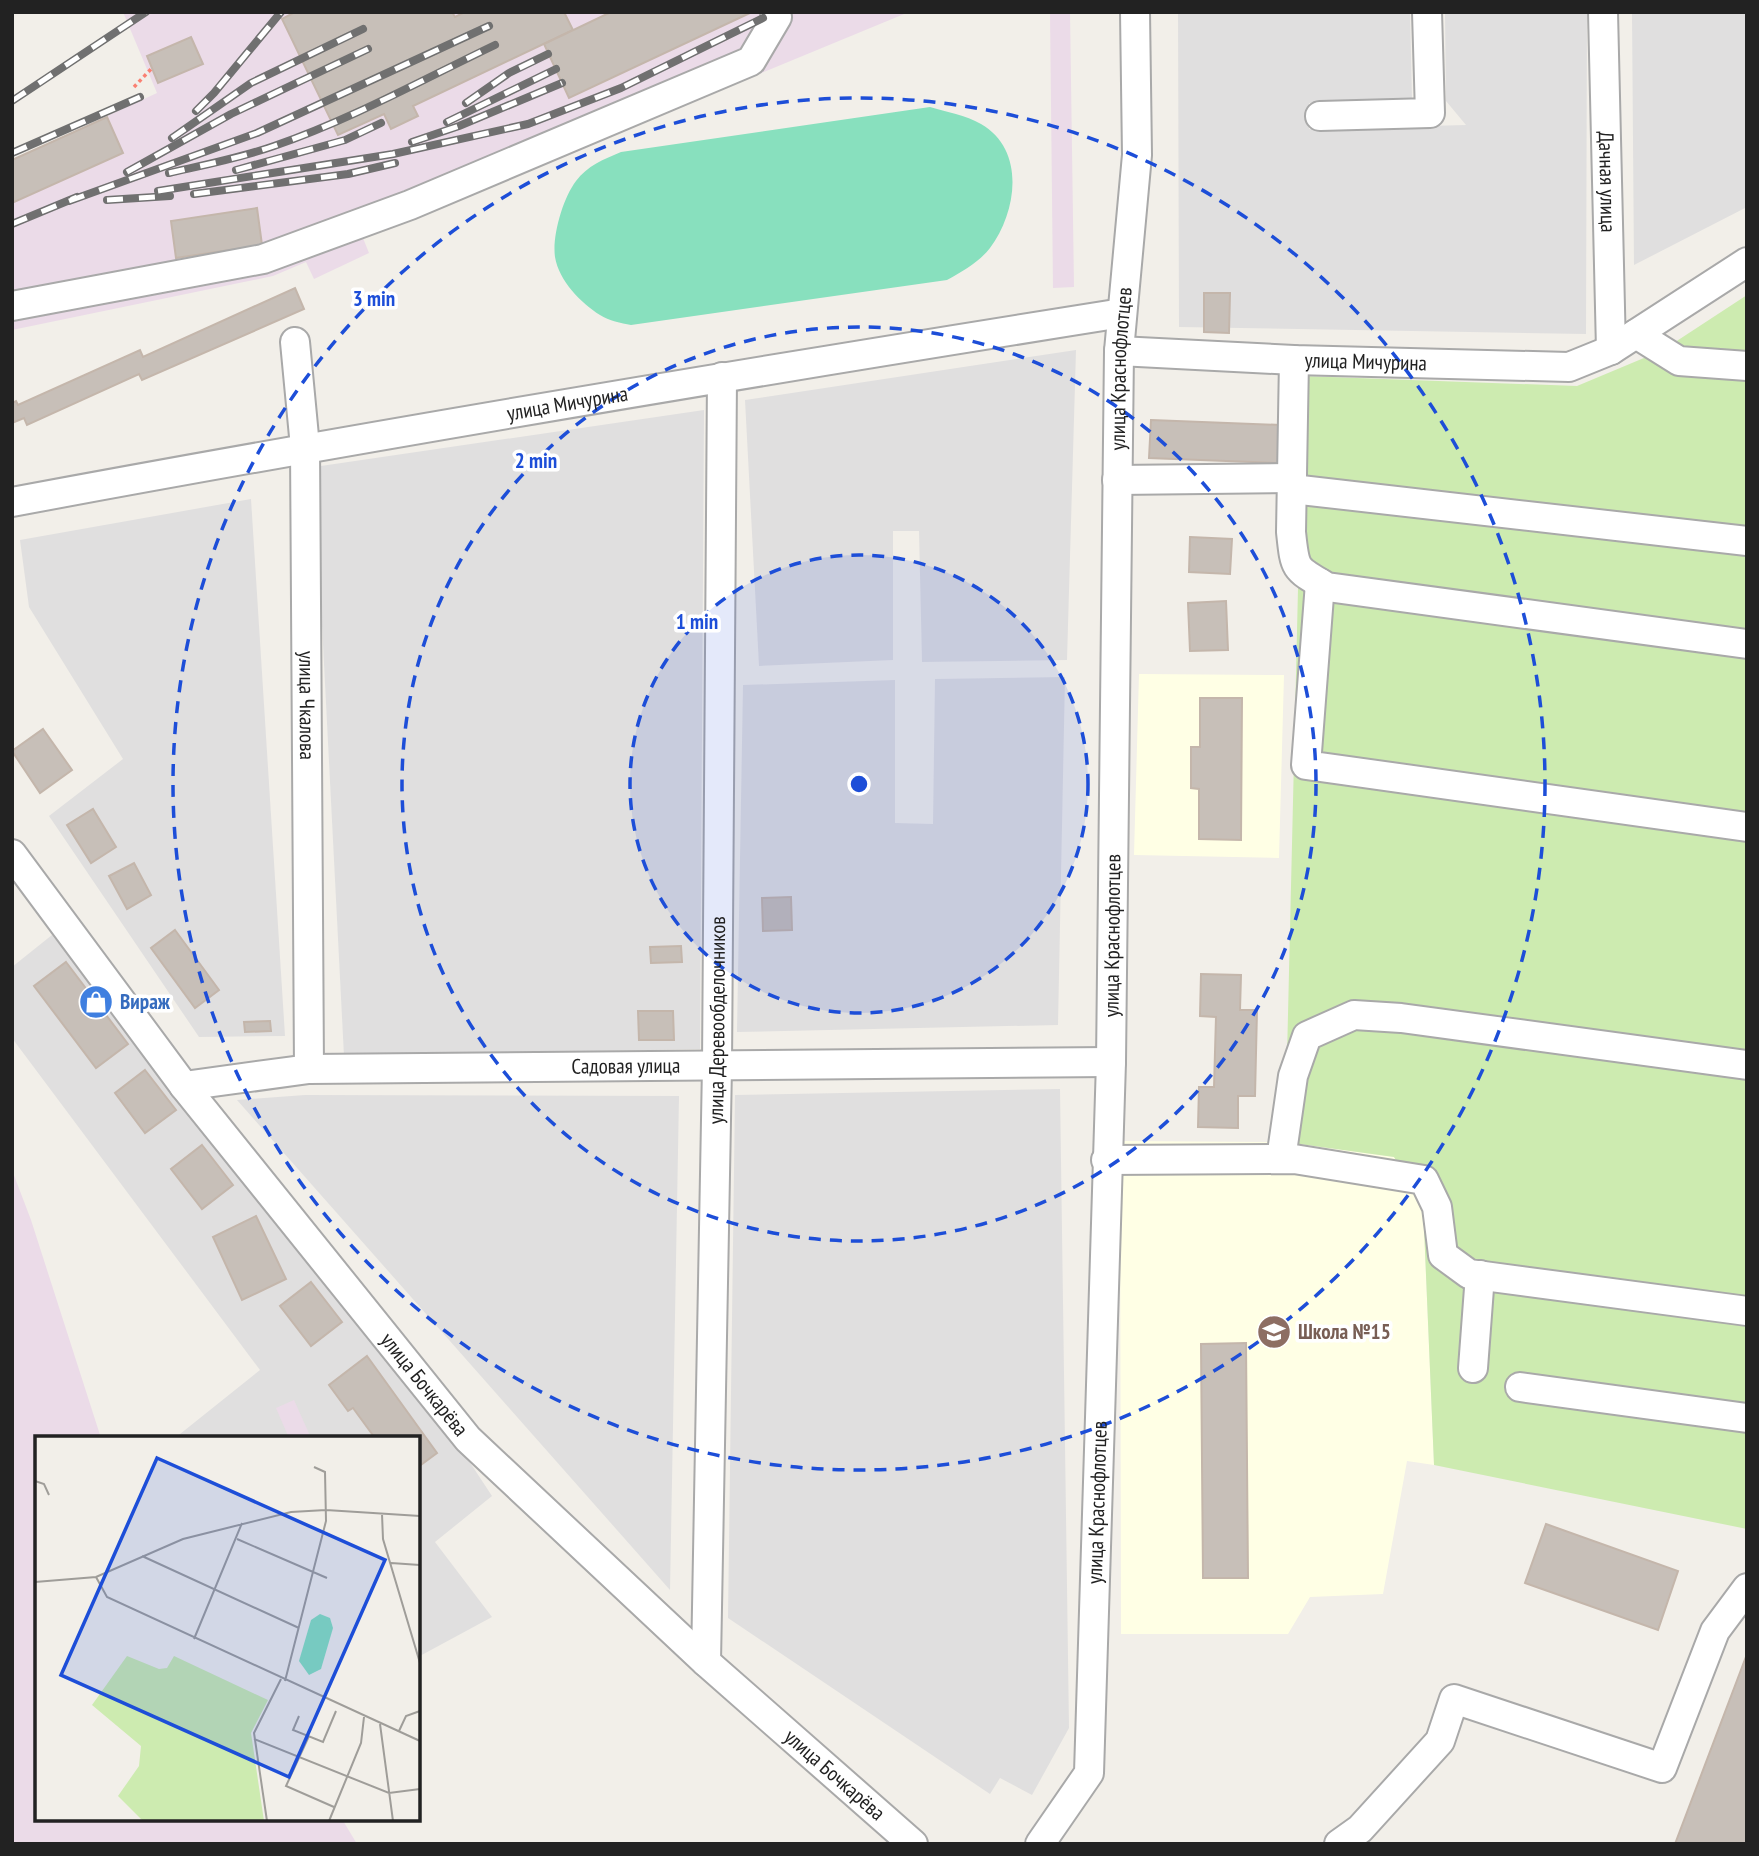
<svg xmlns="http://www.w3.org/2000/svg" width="1759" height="1856" font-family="'PT Sans Narrow',sans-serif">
<rect width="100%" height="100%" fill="#f2efe9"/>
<g fill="#e0dfdf">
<polygon points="1178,12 1410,12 1412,99 1309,103 1309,129 1466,125 1446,101 1445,12 1587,12 1586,334 1179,327"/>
<polygon points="1632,12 1747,12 1747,207 1634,265"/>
<polygon points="1076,350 1067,660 922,662 919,531 893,531 893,660 759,666 745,400"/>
<polygon points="704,410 700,1049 344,1056 314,467"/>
<polygon points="251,499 285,1036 199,1037 49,816 123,759 29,607 20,540"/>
<polygon points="1065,677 1058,1025 737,1032 743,685 895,680 895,823 933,824 935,679"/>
<polygon points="52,935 465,1455 492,1496 435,1542 492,1617 418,1657 418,1438 175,1438 260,1370 12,1038 12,967"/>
<polygon points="1060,1089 1069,1728 1032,1795 1000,1778 990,1794 728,1618 735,1095"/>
<polygon points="305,1095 679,1096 670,1590 237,1100"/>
</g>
<g fill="#ebdbe8">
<polygon points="123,12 909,12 363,238 369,253 314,279 306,262 273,276 12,330 12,160 157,93"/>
<polygon points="1050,12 1070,12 1074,287 1053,288"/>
<polygon points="12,1170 31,1220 101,1438 37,1438 37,1819 342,1819 357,1844 12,1844"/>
<polygon points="294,1400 311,1438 289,1438 276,1408"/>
</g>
<g fill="#ffffe5">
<polygon points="1139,674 1284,675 1279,858 1134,855"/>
<polygon points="1120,1141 1285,1142 1394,1157 1423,1204 1434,1465 1407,1461 1383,1594 1310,1597 1288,1634 1121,1634"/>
</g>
<polygon fill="#cdebb0" points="1747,295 1747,1529 1434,1465 1423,1204 1394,1157 1285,1142 1303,376 1577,386 1663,350"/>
<path fill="#88e0be" d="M930 107C946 112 966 115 981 124 1026 150 1017 212 990 248 979 262 963 271 947 280L631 325C621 323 609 321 600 315 581 303 559 281 555 257 552 236 563 198 576 181 587 166 604 159 621 152Z"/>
<g fill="#c7bfb8" stroke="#c4b6ab" stroke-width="2">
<polygon points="295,12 452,12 455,17 465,12 564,12 573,30 413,106 418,116 391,129 384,114 338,135 282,19"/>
<polygon points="611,12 752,12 569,98 544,44"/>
<polygon points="191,37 203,64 158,83 147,56"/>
<polygon points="107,117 123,153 12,203 12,160"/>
<polygon points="257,208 262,245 176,258 171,221"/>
<polygon points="295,288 304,309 142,380 139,374 27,425 24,418 12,423 12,403 16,401 18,405 140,350 143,357"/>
<polygon points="1204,293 1230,293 1229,333 1204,332"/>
<polygon points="1151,420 1280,425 1278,463 1149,458"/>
<polygon points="1190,537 1232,539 1230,574 1189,572"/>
<polygon points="1226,601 1228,650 1190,651 1188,603"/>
<polygon points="1200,698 1242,698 1241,840 1199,839 1199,789 1191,788 1191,747 1200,747"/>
<polygon points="43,729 72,770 40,793 12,751"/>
<polygon points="93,809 116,847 91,863 67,825"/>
<polygon points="134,863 151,895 127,909 109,876"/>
<polygon points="791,897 792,930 763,931 762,898"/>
<polygon points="175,930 219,990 195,1008 151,948"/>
<polygon points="681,946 682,962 651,963 650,947"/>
<polygon points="66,962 128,1044 96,1068 34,986"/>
<polygon points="1201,974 1241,975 1240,1010 1257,1010 1255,1096 1238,1096 1238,1128 1198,1127 1199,1087 1214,1087 1216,1017 1200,1016"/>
<polygon points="638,1011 673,1011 674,1040 639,1040"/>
<polygon points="270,1021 271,1031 245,1032 244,1022"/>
<polygon points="145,1070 176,1110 145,1133 115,1093"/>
<polygon points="202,1145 233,1185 202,1209 171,1169"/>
<polygon points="256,1216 286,1279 242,1300 213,1237"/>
<polygon points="311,1282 342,1322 311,1346 280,1306"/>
<polygon points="1246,1343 1248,1578 1203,1578 1201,1344"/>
<polygon points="367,1356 437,1453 418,1467 418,1438 375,1438 353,1408 348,1411 329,1385"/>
<polygon points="1546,1524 1678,1571 1658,1630 1525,1583"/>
<polygon points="1747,1654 1747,1844 1675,1844"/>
</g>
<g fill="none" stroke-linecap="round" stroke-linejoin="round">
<g stroke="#a9a9a9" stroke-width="32">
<g id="minor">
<path id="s1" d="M1603 12 1611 350"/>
<polyline points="1320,116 1430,113 1427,12"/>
<polyline points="12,306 263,259 410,205 751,61 777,17 775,12"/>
<polyline points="1636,334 1679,361 1747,366"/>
<path id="s2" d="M295 342 305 447 309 1069"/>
<path id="s3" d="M1119 351 1294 360 1569 367 1611 350 1747 262"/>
<path d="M1294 360 1291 532C1295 570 1294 568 1327 587L1747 644"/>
<polyline points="1117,480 1292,478"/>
<polyline points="1292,489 1747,541"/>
<path id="s4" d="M12 502C381 433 751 372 1122 313"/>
<polyline points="1320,583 1306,765 1747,827"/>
<path id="s5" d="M12 854 184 1086 468 1439 706 1662 913 1844"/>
<path id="s6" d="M184 1086 309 1069 1111 1062"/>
<polyline points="1281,1159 1293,1076 1307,1036 1354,1015 1401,1018 1747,1065"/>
<polyline points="1106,1160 1294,1159 1424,1180 1437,1207 1443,1255 1469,1274 1747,1311"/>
<polyline points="1473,1368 1480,1275"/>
<polyline points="1520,1387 1747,1418"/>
<path id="s7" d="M706 1662 717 1066 722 377"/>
<path id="s8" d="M1040 1844 1089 1773 1111 1062 1119 351 1137 155 1135 12"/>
<polyline points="1339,1844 1360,1829 1440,1741 1454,1699 1662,1768 1715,1631 1747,1588"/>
</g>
</g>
<polyline stroke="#fa8072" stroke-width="3.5" stroke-dasharray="3.5 3.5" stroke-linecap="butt" points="134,87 152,68"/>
<use href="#minor" stroke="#fff" stroke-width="28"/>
<g stroke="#707070" stroke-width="8">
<g id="rail">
<polyline points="12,101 146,12"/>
<polyline points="466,103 509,73 548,54"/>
<polyline points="196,111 214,93 281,12"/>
<polyline points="447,122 556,69"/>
<polyline points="172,138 251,83 363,29"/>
<polyline points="412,142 459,126 562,83"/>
<polyline points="12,153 140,97"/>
<polyline points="236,170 345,140 381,123"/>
<polyline points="127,172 231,114 368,49"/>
<path d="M169 173C204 165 240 158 274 146 350 120 422 80 495 45"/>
<polyline points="158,191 393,154 528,124 621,88 763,18"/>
<polyline points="194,194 348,174 395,163"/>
<polyline points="107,200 170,196"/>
<polyline points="69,201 257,133 489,26"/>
<polyline points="12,224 77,197"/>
</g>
</g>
<use href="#rail" stroke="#fff" stroke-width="5" stroke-dasharray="16" stroke-linecap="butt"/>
</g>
<circle cx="859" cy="784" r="229" fill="#1d4ed8" fill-opacity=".12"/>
<g fill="none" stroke="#1d4ed8" stroke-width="3.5" stroke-dasharray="12 9">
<circle cx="859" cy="784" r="229"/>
<circle cx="859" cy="784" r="457"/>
<circle cx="859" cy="784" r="686"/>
</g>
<defs>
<g id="shop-disc" transform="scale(1.75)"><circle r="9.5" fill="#3f7fe0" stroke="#fff"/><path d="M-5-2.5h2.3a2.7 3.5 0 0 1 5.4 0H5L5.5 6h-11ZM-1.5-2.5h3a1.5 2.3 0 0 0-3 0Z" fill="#fff"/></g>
<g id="school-disc" transform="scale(1.75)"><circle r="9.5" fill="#8d6e63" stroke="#fff"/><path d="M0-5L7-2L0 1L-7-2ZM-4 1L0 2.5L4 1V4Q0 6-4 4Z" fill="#fff"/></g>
</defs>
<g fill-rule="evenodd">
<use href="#shop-disc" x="96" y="1002"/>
<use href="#school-disc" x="1274" y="1332"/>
</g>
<g text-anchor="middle" stroke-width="7" stroke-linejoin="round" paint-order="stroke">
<g font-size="21" fill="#222" stroke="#fff">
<text dy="7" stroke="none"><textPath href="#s1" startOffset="170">Дачная улица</textPath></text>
<text dy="7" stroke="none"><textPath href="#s3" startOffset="247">улица Мичурина</textPath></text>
<text dy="7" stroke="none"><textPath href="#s8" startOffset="1491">улица Краснофлотцев</textPath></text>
<text dy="7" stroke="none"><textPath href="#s4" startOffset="564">улица Мичурина</textPath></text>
<text dy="7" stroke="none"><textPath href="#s2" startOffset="364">улица Чкалова</textPath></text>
<text dy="7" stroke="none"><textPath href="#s8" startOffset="924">улица Краснофлотцев</textPath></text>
<text dy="7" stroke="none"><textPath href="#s7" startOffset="642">улица Деревообделочников</textPath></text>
<text dy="7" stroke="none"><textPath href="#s6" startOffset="443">Садовая улица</textPath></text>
<text dy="7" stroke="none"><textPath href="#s5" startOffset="672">улица Бочкарёва</textPath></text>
<text dy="7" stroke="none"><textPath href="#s8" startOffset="357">улица Краснофлотцев</textPath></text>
<text dy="7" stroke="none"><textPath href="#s5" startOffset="1239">улица Бочкарёва</textPath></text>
</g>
<g font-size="21" font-weight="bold" fill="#366cbe" stroke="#fff" text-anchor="start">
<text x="120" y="1009">Вираж</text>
</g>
<g font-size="21" font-weight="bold" fill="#785e54" stroke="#fff" text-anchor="start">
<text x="1298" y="1339">Школа №15</text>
</g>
</g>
<g transform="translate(35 1436)">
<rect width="385" height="385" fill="#f2efe9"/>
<path d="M92 220 124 233 132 232 139 220 233 264 216 297 229 385H108L83 360 104 330 106 310 57 269Z" fill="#cdebb0"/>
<path d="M285 178 295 182 298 192 286 233 274 239 264 225 276 184Z" fill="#88e0be"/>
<path fill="none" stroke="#9f9d99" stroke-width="2" d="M0 45 9 48 14 59M347 78 348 103 385 227M202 103 292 142M107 120 264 192M356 127 385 129M61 141 72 161 385 305M0 146 61 141 148 103 256 76 291 74 385 80M159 203 207 87M250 245 291 85 290 36 279 31M264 280 258 294 288 306 301 275M345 288 358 385M364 295 371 280 385 275M274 300 251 350 299 371M219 303 354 357 385 353M232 385 219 297 246 243M294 385 326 307 329 281"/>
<path fill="#1d4ed8" fill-opacity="0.15" stroke="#1d4ed8" stroke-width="3.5" d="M122 22 350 124 254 341 26 239Z"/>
<rect width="385" height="385" fill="none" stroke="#222" stroke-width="3.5"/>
</g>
<circle cx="859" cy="784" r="10" fill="#1d4ed8" stroke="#fff" stroke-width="3.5"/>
<g font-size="21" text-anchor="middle" font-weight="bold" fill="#1d4ed8" stroke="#fff" stroke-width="7" stroke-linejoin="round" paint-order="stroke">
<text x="374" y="306">3 min</text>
<text x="536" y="468">2 min</text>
<text x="697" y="629">1 min</text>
</g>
<rect width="1759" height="1856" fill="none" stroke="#222222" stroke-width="28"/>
</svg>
